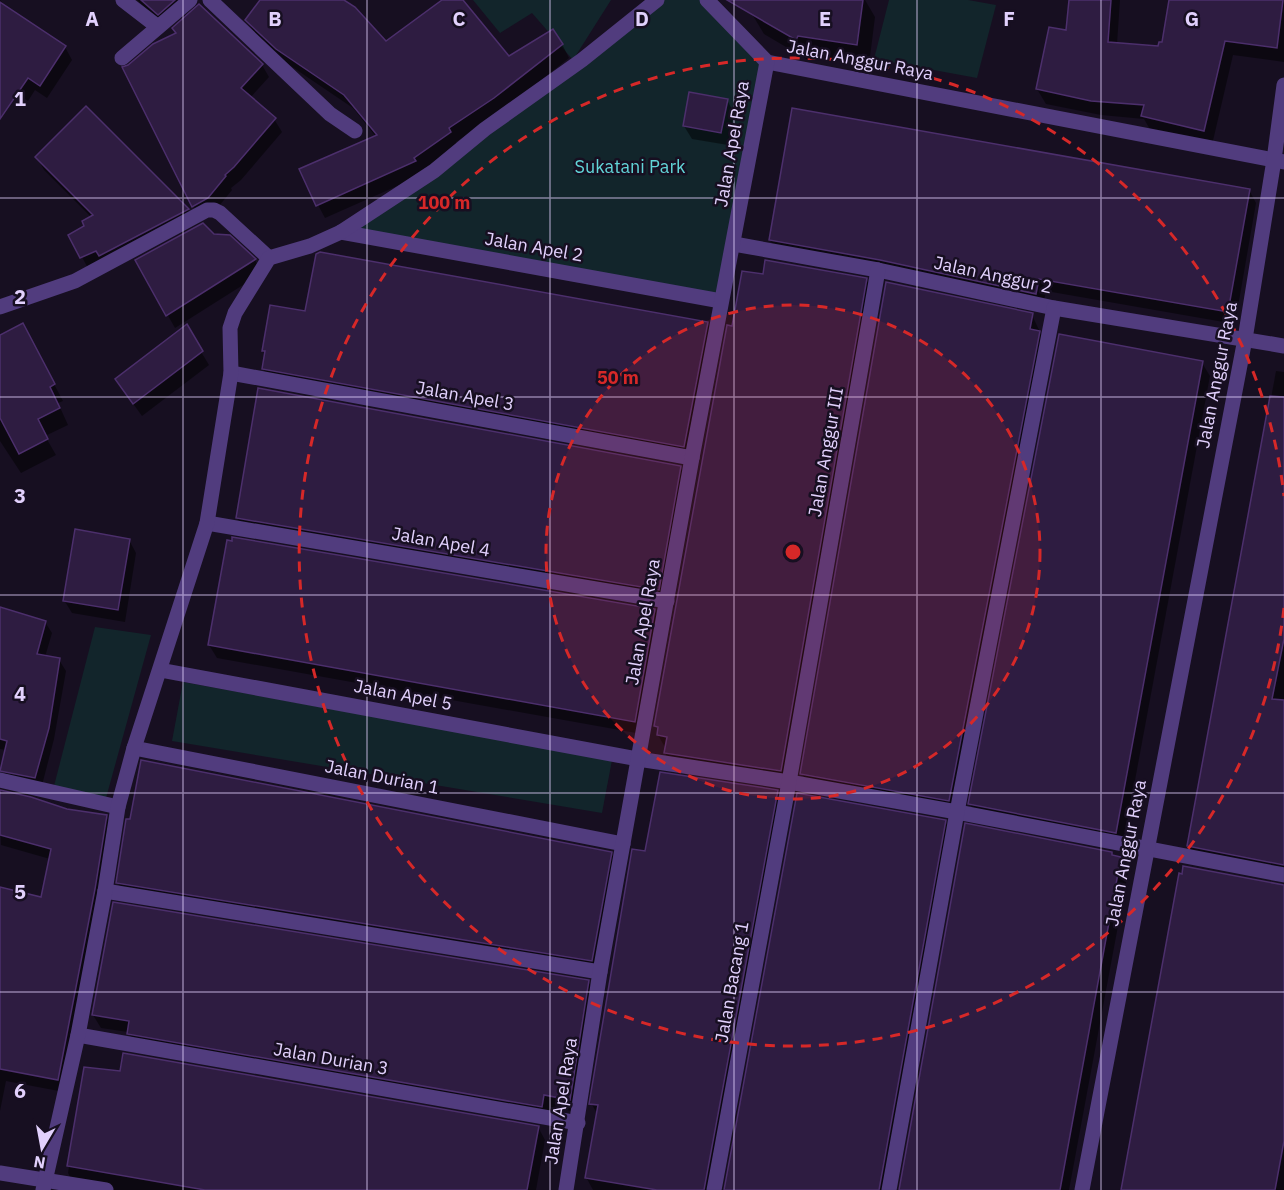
<svg xmlns="http://www.w3.org/2000/svg" width="1284" height="1190" font-family="'IBM Plex Sans',sans-serif">
<rect width="100%" height="100%" fill="#170f21"/>
<g fill="#12252b">
<polygon points="473,0 611,0 573,60 532,13 500,33"/>
<polygon points="657,0 707,0 767,62 721,301 341,232"/>
<polygon points="889,0 968,0 996,5 977,78 874,59"/>
<polygon points="95,627 151,635 106,798 54,786"/>
<polygon points="183,682 612,760 602,813 172,741"/>
</g>
<g fill="#0007">
<polygon points="0,0 9,10 65,47 72,60 47,98 35,90 28,101 0,83"/>
<polygon points="137,0 192,0 166,27"/>
<polygon points="262,0 341,0 385,43 444,0 461,0 509,58 562,44 569,58 502,111 456,142 458,146 422,175 325,218 318,205 376,137 353,108 285,62 255,34 247,20"/>
<polygon points="760,0 865,0 875,17 869,65 810,57 808,60 764,34 752,14"/>
<polygon points="1070,0 1120,0 1117,44 1159,48 1164,44 1171,0 1284,0 1284,62 1233,55 1212,145 1151,131 1144,119 1101,115 1046,104 1037,89 1068,32"/>
<polygon points="262,65 269,77 250,98 274,119 282,132 241,180 231,188 232,190 215,211 200,219 124,68"/>
<polygon points="727,100 734,113 728,145 692,139 684,126"/>
<polygon points="37,157 188,210 195,222 89,270 70,235 86,226 92,218 44,170"/>
<polygon points="1249,190 1256,203 1235,324 1046,291 1043,306 778,253 770,240"/>
<polygon points="229,237 255,260 262,273 175,328 137,261"/>
<polygon points="764,276 866,279 873,292 788,783 673,766 665,753 666,749 658,735 659,731 656,725 733,328"/>
<polygon points="307,313 707,323 714,336 691,459 271,381 263,369 266,355 263,351"/>
<polygon points="1032,315 1046,345 956,813 810,787 802,774"/>
<polygon points="186,327 209,365 142,416 116,380"/>
<polygon points="0,337 31,341 63,401 58,403 68,425 45,436 56,455 21,473 0,441"/>
<polygon points="1202,363 1210,376 1123,845 978,817 970,804"/>
<polygon points="1276,371 1284,372 1284,876 1196,859 1189,846"/>
<polygon points="680,467 687,480 665,602 245,531 237,518"/>
<polygon points="129,540 136,553 125,622 72,613 64,600"/>
<polygon points="654,610 662,623 642,734 217,658 209,645"/>
<polygon points="45,622 52,633 45,657 59,660 66,671 54,739 41,789 8,780 2,769 6,750 0,749 0,625"/>
<polygon points="777,792 784,804 713,1190 593,1190 586,1177 598,1115 591,1103 647,853"/>
<polygon points="0,810 67,810 106,817 113,829 64,1092 6,1081 0,1111 0,888 42,898 50,859 1,845"/>
<polygon points="945,821 952,835 889,1190 725,1190"/>
<polygon points="611,853 618,866 599,973 125,896 118,883"/>
<polygon points="1111,853 1114,857 1120,859 1128,872 1069,1190 900,1190"/>
<polygon points="1284,886 1284,1190 1122,1190"/>
<polygon points="588,981 595,994 577,1112 551,1107 549,1119 136,1046 128,1032 101,1028 93,1015"/>
<polygon points="85,1069 538,1127 545,1140 536,1190 96,1190 75,1186 68,1173"/>
</g>
<g fill="#2e1c41" stroke="#4c2f6c" stroke-width="1.5">
<polygon points="141,0 175,0 158,15"/>
<polygon points="260,0 344,0 355,7 386,41 442,0 463,0 509,56 553,29 563,44 494,98 449,128 451,132 414,158 416,161 316,206 299,169 377,135 344,95 276,49 245,20"/>
<polygon points="727,0 863,0 857,45 798,36 796,40"/>
<polygon points="1069,0 1111,0 1108,42 1158,46 1159,42 1162,42 1169,0 1283,0 1277,48 1225,41 1204,131 1141,116 1144,105 1091,101 1036,89 1049,27 1066,30"/>
<polygon points="0,2 66,46 40,86 28,78 0,119"/>
<polygon points="199,4 263,64 241,88 276,118 234,167 225,175 226,176 208,198 192,207 122,67 128,65 153,44 176,33 172,28"/>
<polygon points="689,92 728,99 721,133 683,126"/>
<polygon points="86,106 189,209 99,256 96,251 80,258 68,235 84,226 82,221 93,215 35,157"/>
<polygon points="792,108 1250,189 1228,312 1039,279 1036,294 880,260 769,240"/>
<polygon points="203,223 214,234 230,235 256,259 166,316 135,260"/>
<polygon points="320,252 708,322 684,447 262,369 265,351 262,351 270,305 305,311 316,254"/>
<polygon points="765,260 867,278 781,771 664,753 667,737 657,735 658,727 654,726 727,325 732,326 742,271 763,274"/>
<polygon points="886,282 1033,313 1030,329 1040,331 949,801 800,774"/>
<polygon points="23,323 55,384 50,387 60,408 38,419 48,439 19,454 0,418 0,335"/>
<polygon points="187,324 203,351 133,404 115,379"/>
<polygon points="1059,334 1203,361 1116,833 968,804"/>
<polygon points="258,388 681,466 659,590 236,518"/>
<polygon points="1270,396 1284,397 1284,639 1272,699 1284,700 1284,865 1187,846"/>
<polygon points="75,529 130,539 118,610 63,601"/>
<polygon points="232,537 655,609 635,722 208,645 227,540 232,541"/>
<polygon points="0,607 46,621 37,654 60,658 49,728 35,778 0,771 7,741 0,739"/>
<polygon points="141,760 612,852 592,961 116,883 126,819 130,819"/>
<polygon points="660,772 778,790 704,1190 657,1190 585,1178 598,1105 589,1104 632,849 645,851"/>
<polygon points="0,790 31,797 67,809 107,815 95,889 58,1080 0,1069 0,887 41,897 51,849 0,835"/>
<polygon points="797,793 946,820 879,1190 724,1190"/>
<polygon points="965,823 1112,852 1112,855 1121,857 1060,1190 899,1190"/>
<polygon points="1183,866 1284,885 1284,1141 1275,1190 1121,1190 1179,873 1182,874"/>
<polygon points="113,902 589,980 570,1100 544,1095 542,1107 127,1034 129,1021 92,1015"/>
<polygon points="123,1053 539,1126 527,1190 205,1190 67,1166 84,1067 120,1071"/>
</g>
<g fill="none" stroke-linecap="round" stroke-linejoin="round">
<g stroke="#513c7e" stroke-width="15">
<polyline points="123,0 158,27"/>
<polyline points="210,0 330,114 355,131"/>
<polyline points="707,0 767,62 1284,162"/>
<polyline points="122,58 190,0"/>
<polyline points="341,232 721,301"/>
<polyline points="734,244 878,270 1054,308 1284,346"/>
<polyline points="0,307 75,281 207,210 214,210 220,213 269,258"/>
<polyline points="231,373 692,458"/>
<polyline points="207,523 667,601"/>
<polyline points="160,670 638,759 789,782 957,812 1284,875"/>
<polyline points="134,748 623,844"/>
<polyline points="0,780 118,807"/>
<polyline points="105,891 600,972"/>
<polyline points="78,1035 578,1123"/>
<polyline points="0,1173 106,1190"/>
<polyline points="43,1190 78,1035 105,891 118,807 134,748 207,523 231,373 230,328 235,313 269,258 310,246 341,232 434,171 485,129 582,60 657,0"/>
<polyline points="566,1190 600,972 692,458 767,62"/>
<polyline points="714,1190 789,782 878,270"/>
<polyline points="889,1190 957,812 1054,308"/>
<polyline points="1082,1190 1245,339 1274,160 1284,85"/>
</g>
</g>
<path fill="none" stroke="#e2d1fd" stroke-width="1.5" stroke-opacity="0.55" d="M183 0V1190M367 0V1190M550 0V1190M734 0V1190M917 0V1190M1101 0V1190M0 198H1284M0 397H1284M0 595H1284M0 793H1284M0 992H1284"/>
<circle cx="793" cy="552" r="247" fill="#d62828" fill-opacity=".12"/>
<g fill="none" stroke="#d62828" stroke-width="3" stroke-dasharray="10 8">
<circle cx="793" cy="552" r="247"/>
<path d="M1284 608A494 494 0 1 1 1284 496"/>
</g>
<g text-anchor="middle" stroke-width="5" stroke-linejoin="round" paint-order="stroke">
<g font-size="18" fill="#e2d1fd" stroke="#170f21">
<text transform="translate(860 60) rotate(11)" y="6">Jalan Anggur Raya</text>
<text transform="translate(732 144) rotate(-80)" y="6">Jalan Apel Raya</text>
<text transform="translate(534 247) rotate(10)" y="6">Jalan Apel 2</text>
<text transform="translate(993 275) rotate(12)" y="6">Jalan Anggur 2</text>
<text transform="translate(1217 375) rotate(-79)" y="6">Jalan Anggur Raya</text>
<text transform="translate(465 396) rotate(10)" y="6">Jalan Apel 3</text>
<text transform="translate(826 452) rotate(-80)" y="6">Jalan Anggur III</text>
<text transform="translate(441 542) rotate(10)" y="6">Jalan Apel 4</text>
<text transform="translate(643 622) rotate(-80)" y="6">Jalan Apel Raya</text>
<text transform="translate(403 695) rotate(11)" y="6">Jalan Apel 5</text>
<text transform="translate(382 777) rotate(11)" y="6">Jalan Durian 1</text>
<text transform="translate(1126 853) rotate(-79)" y="6">Jalan Anggur Raya</text>
<text transform="translate(732 982) rotate(-80)" y="6">Jalan Bacang 1</text>
<text transform="translate(331 1059) rotate(10)" y="6">Jalan Durian 3</text>
<text transform="translate(561 1101) rotate(-81)" y="6">Jalan Apel Raya</text>
</g>
<g font-size="18" fill="#62d5d8" stroke="#170f21">
<text x="630" y="173">Sukatani Park</text>
</g>
</g>
<g font-size="20" text-anchor="middle" font-weight="bold" fill="#e2d1fd" stroke="#170f21" stroke-width="5" stroke-linejoin="round" paint-order="stroke">
<text x="92" y="26">A</text>
<text x="275" y="26">B</text>
<text x="459" y="26">C</text>
<text x="642" y="26">D</text>
<text x="825" y="26">E</text>
<text x="1009" y="26">F</text>
<text x="1192" y="26">G</text>
<text x="20" y="106">1</text>
<text x="20" y="304">2</text>
<text x="20" y="503">3</text>
<text x="20" y="701">4</text>
<text x="20" y="899">5</text>
<text x="20" y="1098">6</text>
</g>
<circle cx="793" cy="552" r="9" fill="#d62828" stroke="#170f21" stroke-width="3"/>
<g font-size="18" text-anchor="middle" font-weight="bold" fill="#d62828" stroke="#170f21" stroke-width="5" stroke-linejoin="round" paint-order="stroke">
<text x="444" y="209">100 m</text>
<text x="618" y="384">50 m</text>
</g>
<g transform="translate(42 1148) rotate(190)" stroke="#170f21" stroke-width="4.5" paint-order="stroke">
<path d="M0-4.5L10 22L0 15L-10 22Z" fill="#e2d1fd"/>
<text y="-9" font-size="16" font-weight="bold" text-anchor="middle" fill="#e2d1fd">N</text>
</g>
</svg>
